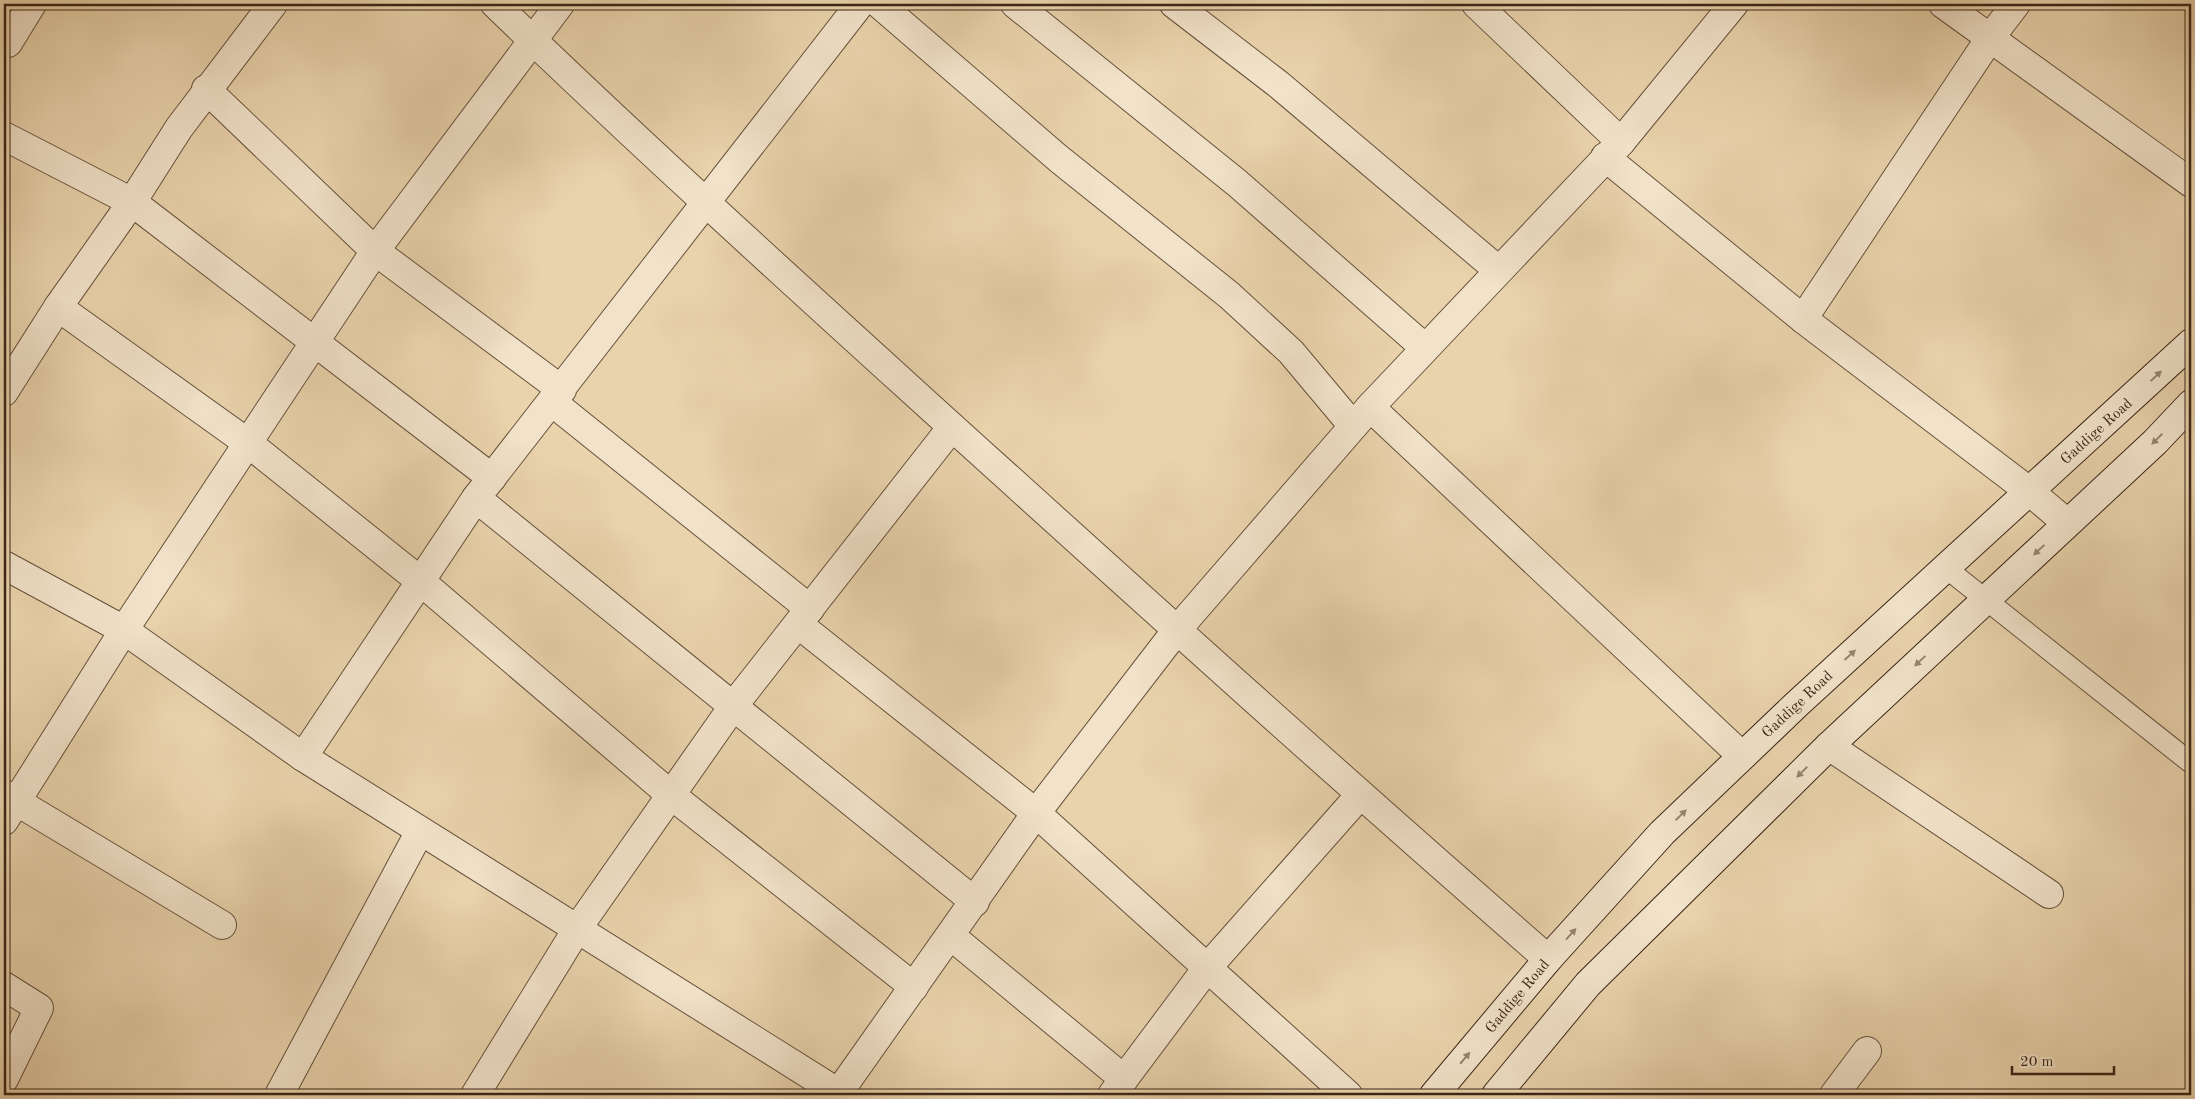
<svg xmlns="http://www.w3.org/2000/svg" width="2195" height="1099" font-family="'Old Standard TT',serif">
<rect width="100%" height="100%" fill="#e9d3ac"/>
<filter id="stains"><feTurbulence type="fractalNoise" baseFrequency=".004" numOctaves="4"/><feColorMatrix values="0 0 0 0 .2 0 0 0 0 .09 0 0 0 0 .02 0 0 0 .5 -.17"/></filter>
<radialGradient id="worn" r=".72"><stop offset=".6" stop-color="#630" stop-opacity="0"/><stop offset="1" stop-color="#630" stop-opacity=".3"/></radialGradient>
<g fill="none" stroke-linecap="round" stroke-linejoin="round">
<g stroke="#66513c" stroke-width="22">
<polyline id="service" points="1946,568 2191,763"/>
</g>
<g stroke="#66513c" stroke-width="30">
<g id="minor">
<path d="M495 4C644 148 798 287 951 426 1149 605 1347 784 1548 959"/>
<polyline points="879,4 1059,159 1229,295 1291,352 1353,426"/>
<polyline points="1015,4 1237,183 1425,348"/>
<polyline points="1174,4 1278,84 1498,270"/>
<polyline points="1476,4 1621,142"/>
<polyline points="1943,4 2191,183"/>
<polyline points="8,43 32,4"/>
<polyline points="206,89 375,251 562,390"/>
<polyline points="4,136 132,202 492,478"/>
<polyline points="1605,157 1803,319 2029,491 2067,523"/>
<polyline points="58,307 248,443 419,580 671,795 914,987"/>
<polyline points="1803,319 1990,38 2016,4"/>
<polyline points="4,392 58,307 132,202 179,128 273,4"/>
<polyline points="552,402 810,609"/>
<polyline points="1370,407 1742,756"/>
<polyline points="476,498 975,902"/>
<polyline points="4,565 124,630 303,757 842,1095"/>
<polyline points="798,624 1036,813 1348,1095"/>
<polyline points="1829,746 2049,894"/>
<polyline points="303,757 476,498 860,4"/>
<polyline points="4,794 222,925"/>
<polyline points="4,821 124,630 375,251 560,4"/>
<polyline points="951,936 1124,1079"/>
<polyline points="4,986 39,1008 4,1079"/>
<polyline points="279,1095 420,831"/>
<polyline points="475,1095 577,929 734,705 952,427"/>
<polyline points="837,1095 1036,813 1176,631 1370,407 1621,142 1734,4"/>
<polyline points="1112,1095 1207,968 1360,795"/>
<polyline points="1834,1095 1867,1051"/>
</g>
</g>
<g stroke="#3b2617" stroke-width="30">
<g id="secondary">
<polyline points="1434,1095 1548,959 1662,833 1797,704 2191,343"/>
<polyline points="1496,1095 1588,984 1829,746 2155,442 2191,404"/>
</g>
</g>
<use href="#service" stroke="#f1e2c9" stroke-width="20"/>
<use href="#minor" stroke="#f1e2c9" stroke-width="28"/>
<use href="#secondary" stroke="#f1e2c9" stroke-width="28"/>
</g>
<defs><path id="oneway-solid" d="M-6-.8H1V-3.2L6.5 0L1 3.2V.8H-6Z" transform="scale(1.25)"/></defs>
<g fill="#968470">
<use href="#oneway-solid" transform="translate(2156 376) rotate(-43)"/>
<use href="#oneway-solid" transform="translate(2157 439) rotate(135)"/>
<use href="#oneway-solid" transform="translate(2039 550) rotate(137)"/>
<use href="#oneway-solid" transform="translate(1850 655) rotate(-42)"/>
<use href="#oneway-solid" transform="translate(1920 661) rotate(137)"/>
<use href="#oneway-solid" transform="translate(1802 772) rotate(135)"/>
<use href="#oneway-solid" transform="translate(1681 815) rotate(-44)"/>
<use href="#oneway-solid" transform="translate(1571 934) rotate(-48)"/>
<use href="#oneway-solid" transform="translate(1465 1058) rotate(-50)"/>
</g>
<g text-anchor="middle" stroke-width="4" stroke-linejoin="round" paint-order="stroke">
<g font-size="15" fill="#3b2617" stroke="#f1e2c9">
<text transform="translate(2096 431) rotate(-42)" y="5">Gaddige Road</text>
<text transform="translate(1797 704) rotate(-43)" y="5">Gaddige Road</text>
<text transform="translate(1517 996) rotate(-50)" y="5">Gaddige Road</text>
</g>
</g>
<rect width="2195" height="1099" fill="none" stroke="#e9d3ac" stroke-width="20"/>
<rect x="5" y="5" width="2185" height="1089" fill="none" stroke="#3b2617" stroke-width="2.5"/>
<rect x="10" y="10" width="2175" height="1079" fill="none" stroke="#3b2617"/>
<path d="M2012 1066v8h102v-8" fill="none" stroke="#3b2617" stroke-width="2.5"/>
<text x="2020" y="1066" font-size="15" fill="#3b2617" stroke="#f1e2c9" stroke-width="4" paint-order="stroke">20 m</text>
<rect width="100%" height="100%" filter="url(#stains)"/>
<rect width="100%" height="100%" fill="url(#worn)"/>
</svg>
